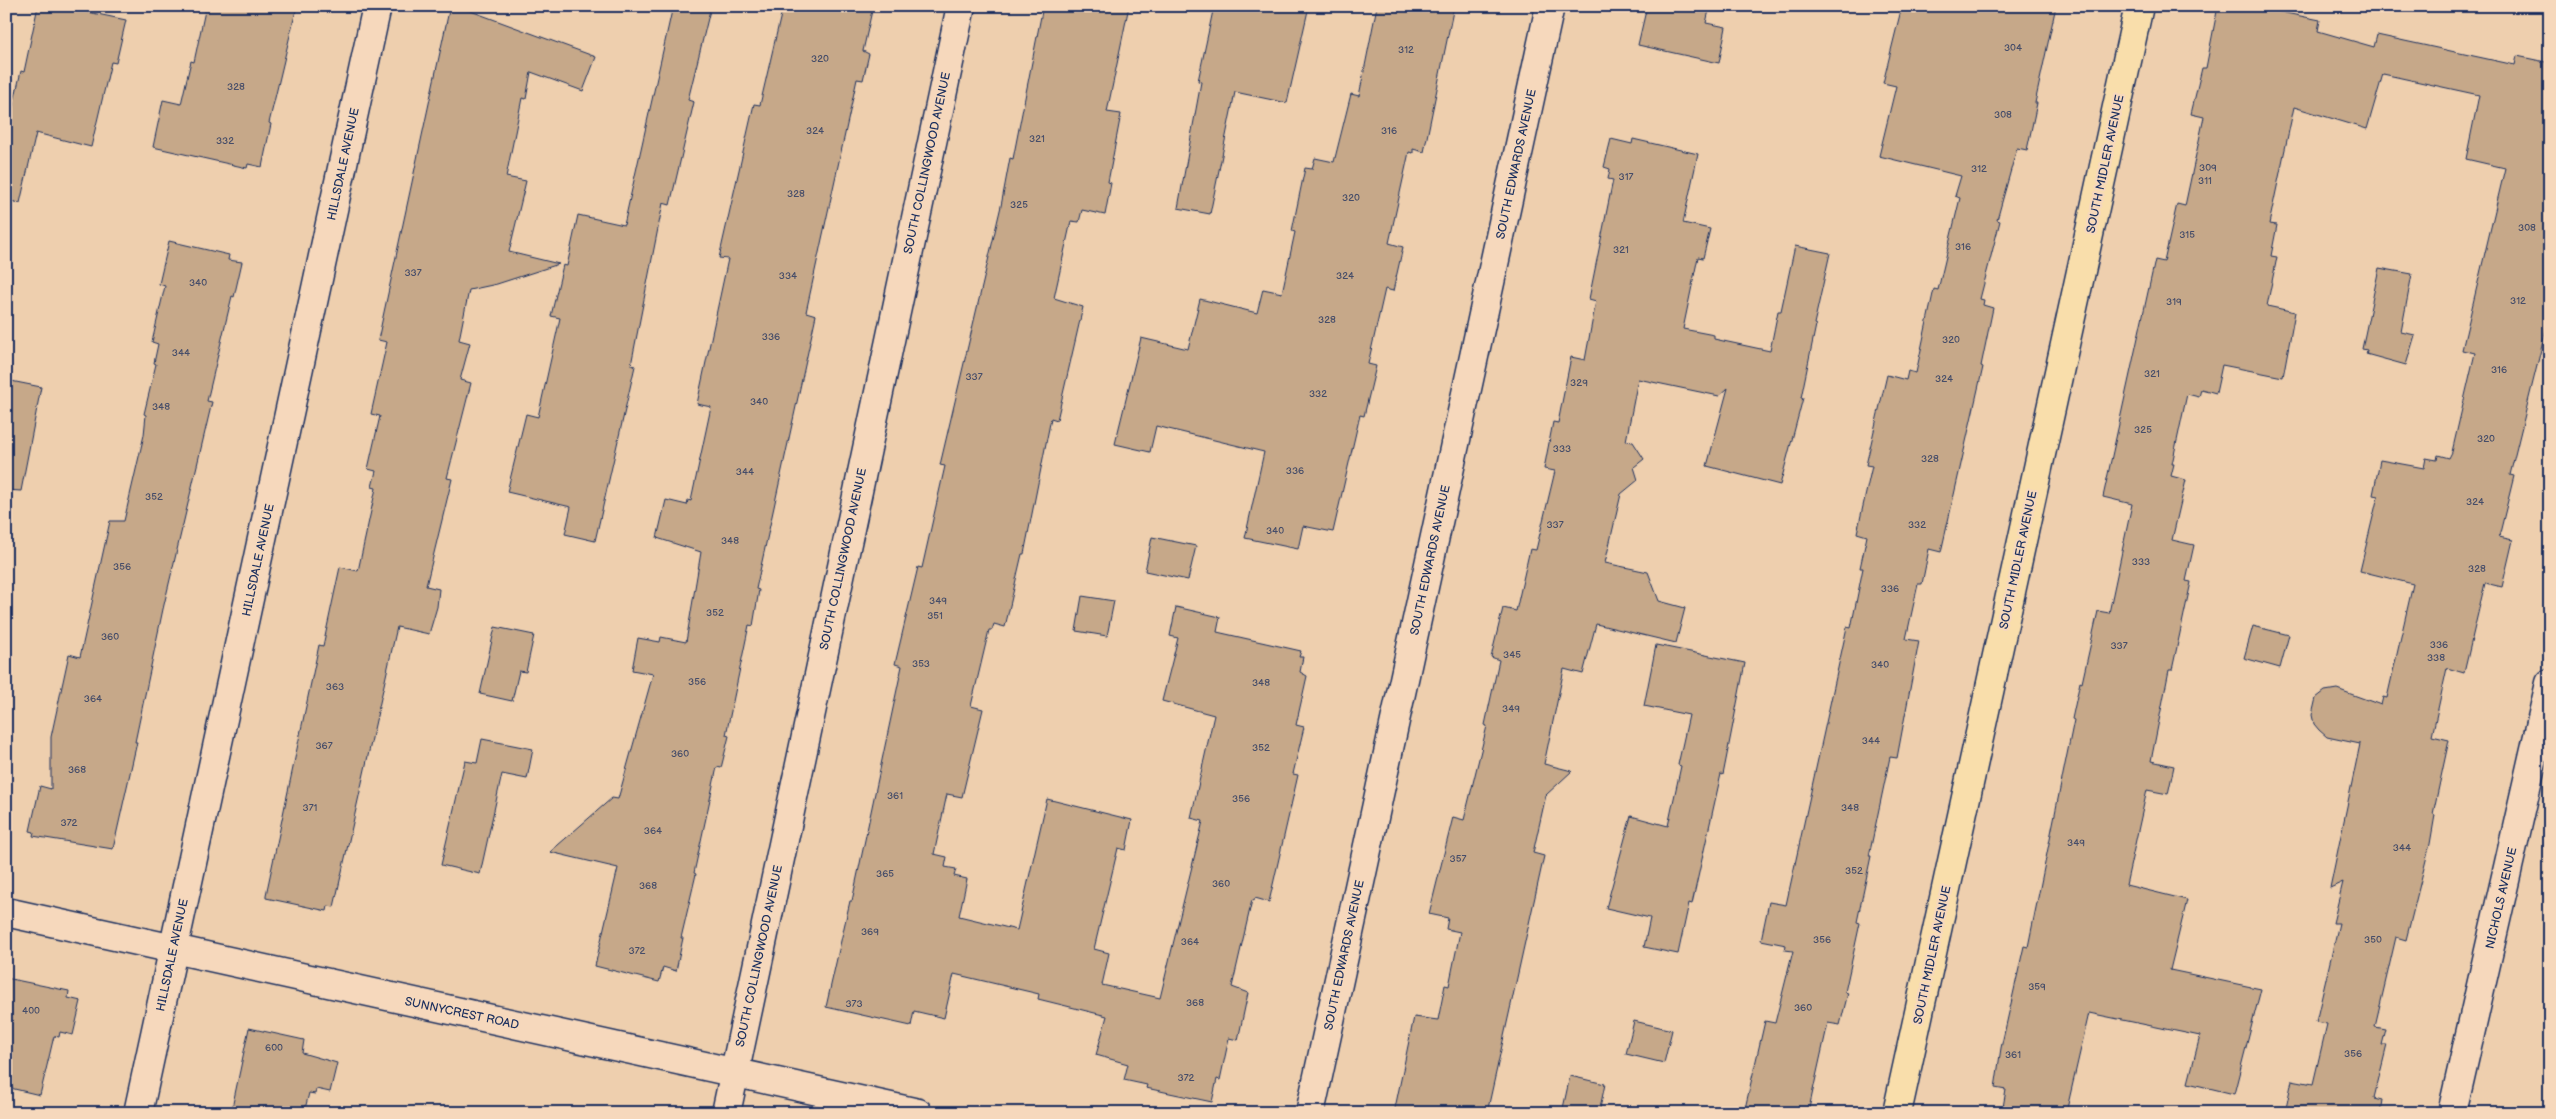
<svg xmlns="http://www.w3.org/2000/svg" width="2556" height="1119" font-family="'Balsamiq Sans',sans-serif">
<rect width="100%" height="100%" fill="#eecfae"/>
<filter id="ink" filterUnits="userSpaceOnUse"><feTurbulence type="fractalNoise" baseFrequency=".02" numOctaves="2"/><feDisplacementMap in="SourceGraphic" scale="10" xChannelSelector="R" yChannelSelector="G"/><feConvolveMatrix kernelMatrix="1 2 1 2 8 2 1 2 1" color-interpolation-filters="sRGB"/></filter>
<g filter="url(#ink)">
<g fill="#c6a889" stroke="#1b2f5e">
<polygon points="38,6 59,6 126,20 116,63 111,62 91,147 36,133 20,203 6,200 6,137 21,71 24,72"/>
<polygon points="206,6 297,6 269,123 271,124 262,167 248,164 247,168 153,147 163,100 181,104 191,61 194,62"/>
<polygon points="450,6 457,6 596,57 583,91 531,72 526,99 522,98 506,177 526,181 509,252 559,264 497,284 469,290 459,340 470,343 460,380 471,383 447,478 452,479 426,586 439,589 437,607 429,634 397,627 334,907 328,906 327,911 266,898 266,895 319,645 323,646 340,567 358,571 376,488 372,487 376,471 368,469 380,416 371,414 387,342 378,340"/>
<polygon points="673,6 711,6 688,100 694,102 670,205 663,203 631,365 635,366 595,541 565,534 571,507 507,492 526,414 538,417 560,318 551,316 563,265 567,266 578,215 624,225"/>
<polygon points="783,6 873,6 863,51 869,54 863,80 857,79 806,312 816,315 756,589 759,590 753,626 749,625 726,735 729,736 721,768 717,767 694,873 696,874 681,938 683,938 676,971 663,967 659,982 595,966 618,868 550,852 612,798 618,799 653,674 632,670 638,638 660,642 661,637 686,642 701,552 657,538 666,500 687,505 688,500 691,501 711,407 697,404 728,259 719,258 754,104 760,105"/>
<polygon points="1043,6 1129,6 1107,112 1121,114 1108,182 1111,183 1105,215 1082,210 1079,222 1071,221 1054,298 1083,307 1057,420 1051,418 1024,554 1022,554 1005,627 994,624 992,630 989,630 971,706 983,709 962,797 947,794 934,854 947,857 945,867 956,869 954,876 967,879 959,916 1017,930 1047,799 1132,820 1126,850 1118,848 1094,949 1109,953 1102,985 1160,998 1203,821 1191,818 1214,715 1162,701 1178,638 1170,636 1176,607 1220,617 1217,632 1301,651 1299,657 1303,657 1300,672 1307,676 1296,725 1304,727 1293,774 1298,775 1269,902 1255,898 1254,901 1252,900 1232,987 1248,993 1238,1040 1229,1038 1220,1080 1217,1079 1212,1102 1146,1088 1147,1085 1124,1080 1128,1064 1096,1055 1107,1016 1038,999 1039,994 954,974 944,1018 914,1011 911,1026 826,1007 850,901 852,901 902,666 895,664 918,567 922,568 945,466 940,465 1001,206 1010,158 1013,159"/>
<polygon points="1214,6 1309,6 1287,103 1235,92 1210,214 1178,208 1201,82 1198,81"/>
<polygon points="1377,6 1454,6 1424,152 1413,149 1413,153 1409,152 1389,243 1403,247 1393,291 1385,289 1368,364 1376,366 1364,416 1360,415 1333,532 1303,526 1298,549 1245,538 1264,452 1156,426 1150,452 1115,444 1141,338 1188,349 1200,299 1257,313 1263,289 1282,293 1295,232 1292,231 1305,168 1312,169 1315,158 1334,162 1351,94 1359,96"/>
<polygon points="1647,6 1710,6 1706,23 1726,27 1719,63 1638,45"/>
<polygon points="1902,6 2056,6 2035,103 2037,103 2027,150 2017,148 1997,220 2000,221 1980,299 1984,300 1983,305 1993,308 1981,366 1983,367 1941,552 1929,549 1922,584 1918,584 1906,639 1919,641 1897,758 1890,757 1869,856 1871,856 1857,922 1860,923 1845,992 1848,993 1840,1025 1828,1023 1808,1113 1744,1113 1765,1021 1775,1023 1793,951 1785,950 1786,945 1761,940 1769,902 1786,905 1847,627 1851,628 1863,568 1860,568 1867,536 1857,533 1872,466 1866,465 1887,375 1906,380 1908,371 1916,373 1934,289 1938,290 1960,198 1955,196 1961,176 1879,156 1896,86 1883,83"/>
<polygon points="2218,6 2251,6 2320,20 2318,31 2374,47 2377,35 2515,65 2517,56 2550,63 2550,313 2510,475 2514,476 2499,537 2513,540 2502,587 2485,583 2464,673 2447,668 2432,736 2449,740 2433,814 2435,815 2430,844 2406,940 2396,937 2375,1027 2386,1029 2382,1045 2387,1045 2374,1098 2382,1100 2380,1113 2285,1113 2292,1080 2313,1084 2327,1024 2316,1022 2339,923 2333,923 2343,882 2330,888 2360,744 2327,737 2319,730 2314,724 2312,715 2316,698 2325,691 2337,689 2381,705 2383,697 2387,698 2413,584 2360,571 2378,496 2373,495 2380,460 2424,468 2426,458 2437,460 2438,455 2449,458 2452,452 2475,353 2462,350 2505,168 2466,159 2479,95 2383,74 2367,129 2294,107 2269,224 2277,225 2271,256 2277,257 2267,306 2295,312 2283,377 2222,365 2216,393 2201,389 2199,397 2187,394 2172,464 2174,464 2171,476 2186,480 2172,540 2194,545 2186,581 2191,582 2172,670 2169,670 2151,761 2174,766 2168,794 2147,790 2126,885 2187,900 2170,970 2261,989 2234,1094 2188,1083 2200,1036 2089,1013 2066,1113 2002,1113 2006,1090 1995,1088 2001,1048 2024,946 2028,947 2074,720 2072,719 2080,682 2082,683 2098,611 2109,613 2132,504 2103,497 2155,260 2164,262 2177,204 2185,206 2204,117 2191,114 2202,68 2206,68"/>
<polygon points="1611,139 1632,144 1633,139 1698,154 1683,223 1710,229 1703,258 1698,257 1683,329 1714,335 1714,339 1770,351 1778,311 1781,311 1795,246 1830,253 1814,324 1816,325 1801,398 1803,398 1780,485 1707,466 1728,388 1719,396 1638,379 1626,441 1633,442 1644,459 1634,467 1638,480 1621,494 1605,563 1648,572 1659,601 1685,608 1676,643 1596,624 1583,674 1564,669 1544,764 1572,771 1546,795 1533,853 1544,856 1487,1113 1394,1113 1414,1017 1438,1020 1445,985 1449,986 1460,932 1446,929 1448,918 1429,914 1453,817 1464,820 1487,726 1485,725 1499,660 1491,657 1503,608 1516,611 1530,549 1536,550 1555,471 1544,469 1553,422 1558,423 1571,357 1585,360 1596,301 1589,299 1613,180 1608,179 1610,169 1604,167"/>
<polygon points="169,241 229,255 228,260 242,262 234,297 232,296 207,401 212,402 163,609 135,742 137,742 113,849 33,836 34,832 30,831 40,786 51,789 51,737 69,654 80,657 110,521 124,521 144,435 146,415 144,414 156,364 154,363 158,344 152,342 165,286 159,284"/>
<polygon points="2379,268 2412,274 2401,332 2415,335 2406,365 2366,354 2367,350 2362,349"/>
<polygon points="6,380 41,387 21,491 6,490"/>
<polygon points="1152,537 1196,546 1188,580 1145,571"/>
<polygon points="1082,596 1114,601 1107,636 1076,631"/>
<polygon points="2253,626 2289,635 2280,668 2244,658"/>
<polygon points="495,627 534,635 526,672 519,671 512,701 480,694"/>
<polygon points="1656,645 1745,663 1723,775 1721,774 1692,904 1689,903 1678,954 1644,947 1650,918 1606,908 1631,816 1668,826 1681,766 1678,765 1689,715 1644,706"/>
<polygon points="482,739 533,749 527,779 502,774 480,874 441,865 465,761 477,763"/>
<polygon points="6,978 69,991 68,998 81,1001 73,1035 60,1032 59,1037 54,1036 40,1095 6,1087"/>
<polygon points="1634,1021 1672,1030 1664,1063 1626,1054"/>
<polygon points="249,1028 304,1040 302,1053 337,1063 330,1092 316,1089 315,1094 309,1093 304,1113 231,1113"/>
<polygon points="1570,1076 1605,1084 1599,1113 1562,1113"/>
</g>
<g fill="none" stroke-linecap="round" stroke-linejoin="round">
<g stroke="#1b2f5e" stroke-width="31">
<g id="minor">
<polyline points="6,912 918,1113"/>
<polyline points="138,1113 377,6"/>
<polyline points="726,1113 961,6"/>
<polyline points="1310,1113 1550,6"/>
<polyline points="2452,1113 2550,683"/>
</g>
</g>
<g stroke="#1b2f5e" stroke-width="31">
<polyline id="major" points="1897,1113 2139,6"/>
</g>
<use href="#minor" stroke="#f6d8bc" stroke-width="28"/>
<use href="#major" stroke="#f9deab" stroke-width="28"/>
</g>
</g>
<g text-anchor="middle" stroke-width="4.5" stroke-linejoin="round" paint-order="stroke">
<g font-size="10" fill="#464d69">
<text x="2013" y="51">304</text>
<text x="1406" y="53">312</text>
<text x="820" y="62">320</text>
<text x="236" y="90">328</text>
<text x="2003" y="118">308</text>
<text x="815" y="134">324</text>
<text x="1389" y="134">316</text>
<text x="1037" y="142">321</text>
<text x="225" y="144">332</text>
<text x="2208" y="171">309</text>
<text x="1979" y="172">312</text>
<text x="1626" y="180">317</text>
<text x="2205" y="184">311</text>
<text x="796" y="197">328</text>
<text x="1351" y="201">320</text>
<text x="1019" y="208">325</text>
<text x="2527" y="231">308</text>
<text x="2187" y="238">315</text>
<text x="1963" y="250">316</text>
<text x="1621" y="253">321</text>
<text x="413" y="276">337</text>
<text x="788" y="279">334</text>
<text x="1345" y="279">324</text>
<text x="198" y="286">340</text>
<text x="2518" y="304">312</text>
<text x="2174" y="305">319</text>
<text x="1327" y="323">328</text>
<text x="771" y="340">336</text>
<text x="1951" y="343">320</text>
<text x="181" y="356">344</text>
<text x="2499" y="373">316</text>
<text x="2152" y="377">321</text>
<text x="974" y="380">337</text>
<text x="1944" y="382">324</text>
<text x="1579" y="386">329</text>
<text x="1318" y="397">332</text>
<text x="759" y="405">340</text>
<text x="161" y="410">348</text>
<text x="2143" y="433">325</text>
<text x="2486" y="442">320</text>
<text x="1562" y="452">333</text>
<text x="1930" y="462">328</text>
<text x="1295" y="474">336</text>
<text x="745" y="475">344</text>
<text x="154" y="500">352</text>
<text x="2475" y="505">324</text>
<text x="1555" y="528">337</text>
<text x="1917" y="528">332</text>
<text x="1275" y="534">340</text>
<text x="730" y="544">348</text>
<text x="2141" y="565">333</text>
<text x="122" y="570">356</text>
<text x="2477" y="572">328</text>
<text x="1890" y="592">336</text>
<text x="938" y="604">349</text>
<text x="715" y="616">352</text>
<text x="935" y="619">351</text>
<text x="110" y="640">360</text>
<text x="2439" y="648">336</text>
<text x="2119" y="649">337</text>
<text x="1512" y="658">345</text>
<text x="2436" y="661">338</text>
<text x="921" y="667">353</text>
<text x="1880" y="668">340</text>
<text x="697" y="685">356</text>
<text x="1261" y="686">348</text>
<text x="335" y="690">363</text>
<text x="93" y="702">364</text>
<text x="1511" y="712">349</text>
<text x="1871" y="744">344</text>
<text x="324" y="749">367</text>
<text x="1261" y="751">352</text>
<text x="680" y="757">360</text>
<text x="77" y="773">368</text>
<text x="895" y="799">361</text>
<text x="1241" y="802">356</text>
<text x="310" y="811">371</text>
<text x="1850" y="811">348</text>
<text x="69" y="826">372</text>
<text x="653" y="834">364</text>
<text x="2076" y="846">349</text>
<text x="2402" y="851">344</text>
<text x="1458" y="862">357</text>
<text x="1854" y="874">352</text>
<text x="885" y="877">365</text>
<text x="1221" y="887">360</text>
<text x="648" y="889">368</text>
<text x="870" y="935">369</text>
<text x="1822" y="943">356</text>
<text x="2373" y="943">350</text>
<text x="1190" y="945">364</text>
<text x="637" y="954">372</text>
<text x="2037" y="990">359</text>
<text x="1195" y="1006">368</text>
<text x="854" y="1007">373</text>
<text x="1803" y="1011">360</text>
<text x="31" y="1014">400</text>
<text x="274" y="1051">600</text>
<text x="2353" y="1057">356</text>
<text x="2013" y="1058">361</text>
<text x="1186" y="1081">372</text>
</g>
<g font-size="12" fill="#1b2f5e" stroke="#f6d8bc">
<text transform="translate(927 163) rotate(-78)" y="4">SOUTH COLLINGWOOD AVENUE</text>
<text transform="translate(343 164) rotate(-78)" y="4">HILLSDALE AVENUE</text>
<text transform="translate(1516 164) rotate(-78)" y="4">SOUTH EDWARDS AVENUE</text>
<text transform="translate(2105 164) rotate(-78)" y="4">SOUTH MIDLER AVENUE</text>
<text transform="translate(843 559) rotate(-78)" y="4">SOUTH COLLINGWOOD AVENUE</text>
<text transform="translate(258 560) rotate(-78)" y="4">HILLSDALE AVENUE</text>
<text transform="translate(1430 560) rotate(-78)" y="4">SOUTH EDWARDS AVENUE</text>
<text transform="translate(2018 560) rotate(-78)" y="4">SOUTH MIDLER AVENUE</text>
<text transform="translate(2501 898) rotate(-77)" y="4">NICHOLS AVENUE</text>
<text transform="translate(172 955) rotate(-78)" y="4">HILLSDALE AVENUE</text>
<text transform="translate(1344 955) rotate(-78)" y="4">SOUTH EDWARDS AVENUE</text>
<text transform="translate(1932 955) rotate(-78)" y="4">SOUTH MIDLER AVENUE</text>
<text transform="translate(759 956) rotate(-78)" y="4">SOUTH COLLINGWOOD AVENUE</text>
<text transform="translate(462 1013) rotate(12)" y="4">SUNNYCREST ROAD</text>
</g>
</g>
<rect width="2556" height="1119" fill="none" stroke="#f6d8bc" stroke-width="25"/>
<rect x="12" y="12" width="2531" height="1094" fill="none" stroke="#1b2f5e" stroke-width="2" filter="url(#ink)"/>
</svg>
